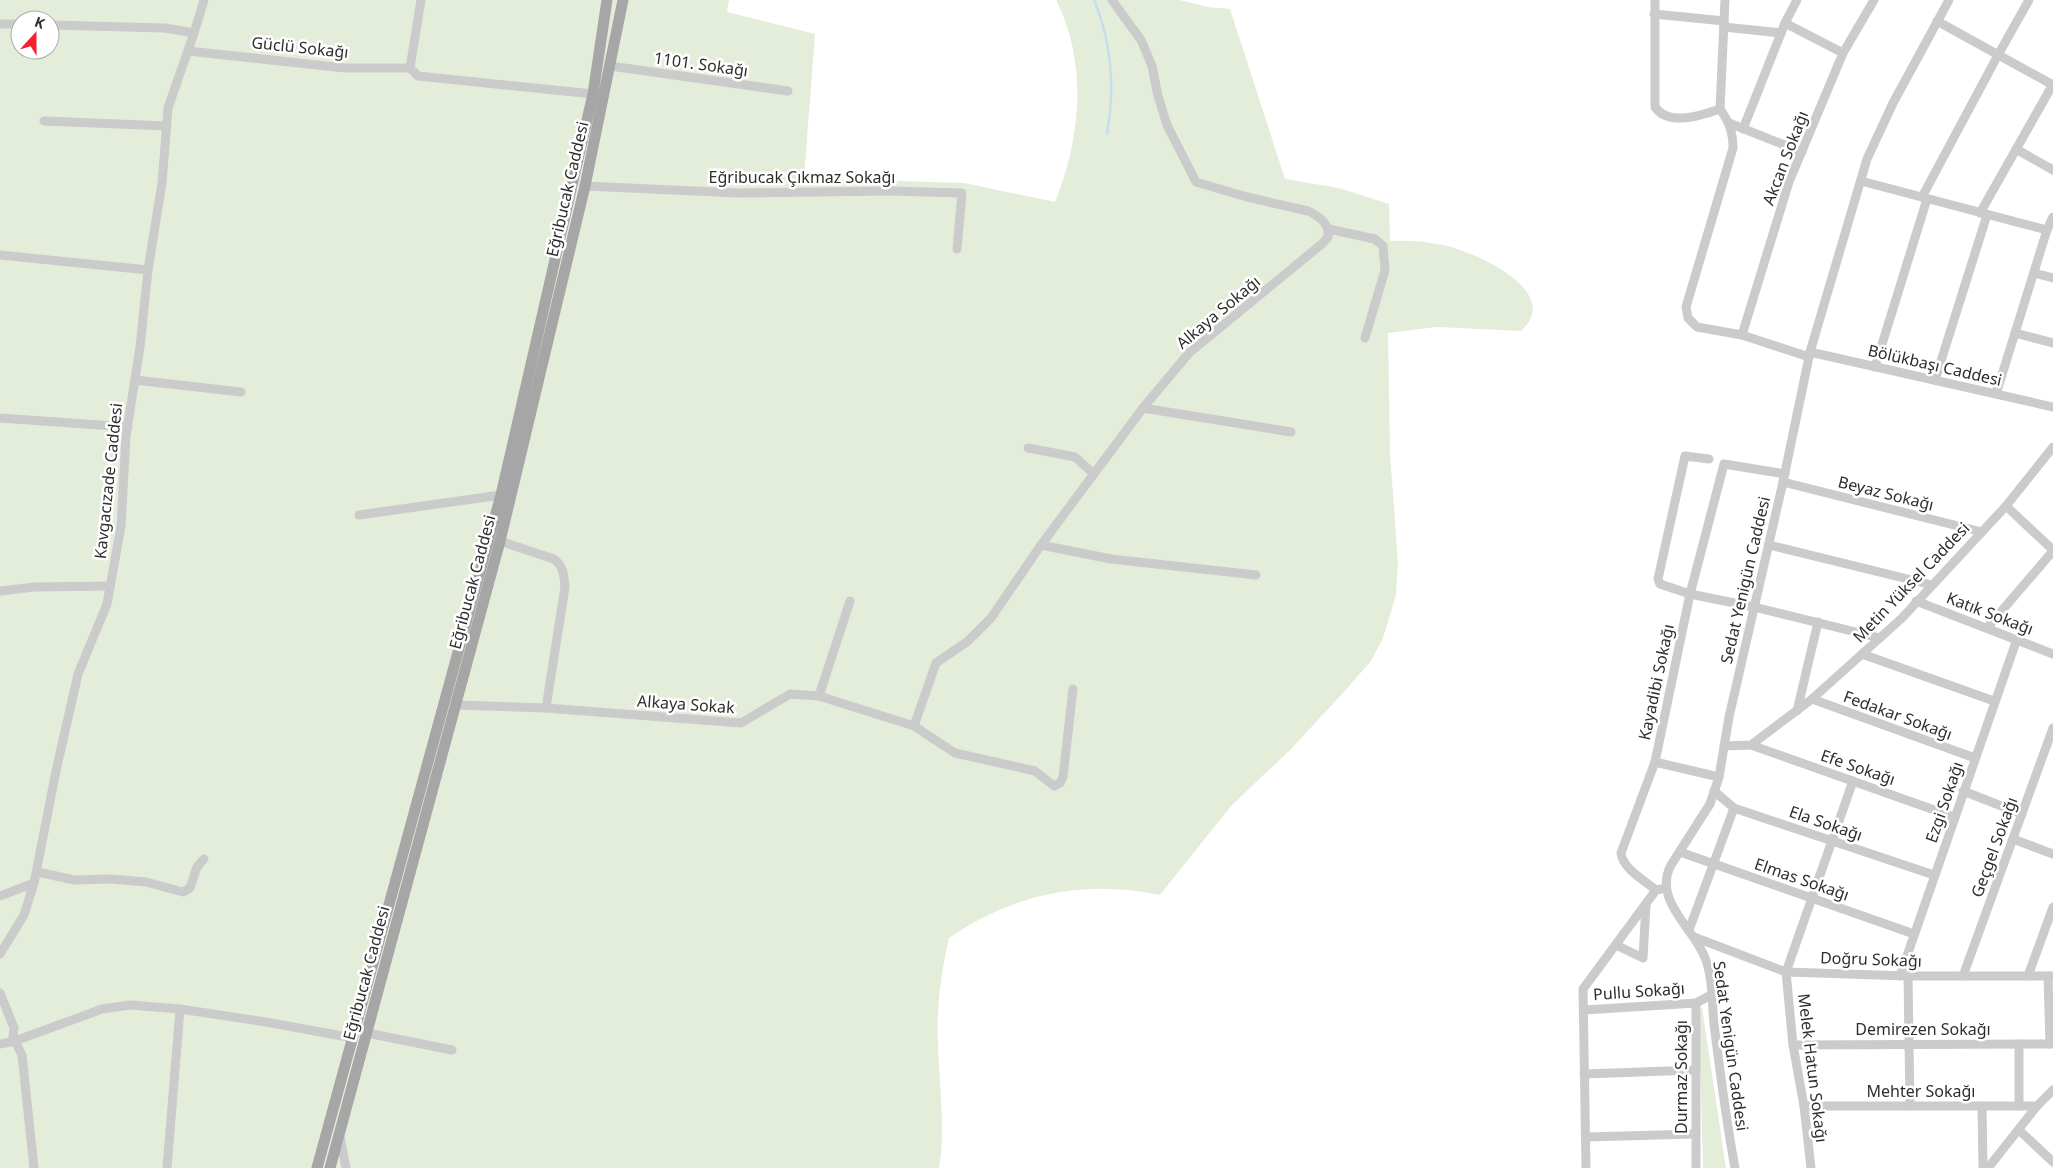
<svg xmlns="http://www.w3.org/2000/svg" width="2053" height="1168" font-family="'Noto Sans',sans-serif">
<rect width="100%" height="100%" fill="#fff"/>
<g fill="#e4edda" fill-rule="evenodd">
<path d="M0 0H729L727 12 815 34 804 178 964 183 1055 202C1081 138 1088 63 1056 0H1180L1207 7 1230 9 1285 179 1339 188 1389 204 1390 241C1408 240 1425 241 1443 245 1473 251 1565 291 1521 331L1437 327 1388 333 1390 454 1398 563 1396 595 1383 638 1371 661 1344 692 1289 751 1231 806 1160 895C1084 879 1013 894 949 938 941 973 936 1008 938 1045 939 1087 946 1126 939 1168H0ZM20 20H50V50H20Z"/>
<polygon points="1702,1007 1726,1168 1703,1168 1699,1014"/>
</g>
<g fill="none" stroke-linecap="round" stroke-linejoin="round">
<path stroke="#c5deee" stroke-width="2.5" d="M1094 0C1112 43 1115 88 1107 134"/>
<g stroke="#cbcbcb" stroke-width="9">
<path d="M1655 0V107C1668 127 1703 115 1720 109"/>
<polyline points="1654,14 1724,21"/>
<polyline points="1937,21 2053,85"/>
<polyline points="1785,23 1843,53"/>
<polyline points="0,24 20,24"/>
<polyline points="50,25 165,28 194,33"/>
<polyline points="1724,27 1781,33"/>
<polyline points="188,51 345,68 410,68 421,0"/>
<polyline points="610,66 788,91"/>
<polyline points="410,68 418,76 593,94"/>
<path d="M1720 109C1729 122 1733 132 1733 148L1686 307 1688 318 1697 327 1742 335 1809 357"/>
<polyline points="1720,109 1725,0"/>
<polyline points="44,121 167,126"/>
<polyline points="1729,123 1802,152"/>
<polyline points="1743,129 1785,23 1797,0"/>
<polyline points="2016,149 2053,170"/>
<polyline points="1861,181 2047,230"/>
<polyline points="585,186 738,193 890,191 962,193 957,249"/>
<polyline points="1922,197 1998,55 2029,0"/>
<polyline points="1980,213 2053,84"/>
<polyline points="1328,229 1375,239 1383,246 1385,270 1365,338"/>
<polyline points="0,255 148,270"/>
<polyline points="2034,273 2053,278"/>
<polyline points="2015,333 2053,343"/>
<polyline points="1742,335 1789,182 1843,53 1874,0"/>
<polyline points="1810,352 2053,407"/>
<polyline points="1875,367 1927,199"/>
<polyline points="135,380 241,392"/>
<polyline points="1935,380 1987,215"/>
<polyline points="1996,394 2047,230 2053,217"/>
<polyline points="1143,408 1291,432"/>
<polyline points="0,418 128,427"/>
<polyline points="1028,448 1075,457 1094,474"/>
<polyline points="1709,459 1685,456 1658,579 1660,584 1690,594 1754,607 1880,638"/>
<polyline points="1783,482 1982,532"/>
<polyline points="2006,506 2053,550"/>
<polyline points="359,515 501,495"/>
<path d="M500 541 554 559C564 567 564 576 565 587L546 708 741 723 790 694 819 696 914 726 955 753 1035 771 1054 786 1060 783 1063 777 1073 689"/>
<polyline points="1041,545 1111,559 1256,575"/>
<polyline points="1769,545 1932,585"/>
<polyline points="0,591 35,587 110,586"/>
<polyline points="1916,601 2053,654"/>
<polyline points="1987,628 2053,551"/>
<polyline points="1862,654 1994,701"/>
<polyline points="819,696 850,601"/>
<polyline points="1812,699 1975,758"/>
<polyline points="455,705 546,708"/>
<polyline points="1797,711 1818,622"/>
<path d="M914 726 936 663 968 641 991 618 1041 545 1143 408 1189 353 1323 243 1328 237C1330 224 1319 216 1308 211L1247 197 1196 182 1167 125 1158 96 1152 66 1141 40 1112 0"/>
<polyline points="1751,745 1954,817"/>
<polyline points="1724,746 1751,745 1812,699 1902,618 2006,506 2053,447"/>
<polyline points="1655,762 1719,777"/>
<polyline points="1714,791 1734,808 1934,875"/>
<polyline points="1963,791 2022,814"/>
<polyline points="2013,839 2053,854"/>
<polyline points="1680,852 1914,934"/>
<polyline points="38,872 74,880 111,879 146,882 183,892 190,888 197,867 204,859"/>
<path d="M1656 890C1645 881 1622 868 1621 853L1655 762 1690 594 1724 464 1785 474"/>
<polyline points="0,896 34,883"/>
<polyline points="1689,930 1734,808"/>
<polyline points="1694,937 1786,972 1908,976 2053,976"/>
<polyline points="1616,945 1643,958 1646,904"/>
<polyline points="0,954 24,915 34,883 56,771 78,674 107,604 121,526 126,436 140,347 148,270 162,183 168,108 194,33 204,0"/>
<polyline points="1900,976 2017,639"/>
<polyline points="1908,976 1910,1106"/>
<polyline points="1963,976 2053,728"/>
<polyline points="2028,976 2053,907"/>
<polyline points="2048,976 2050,1044"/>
<polyline points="0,993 14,1028 13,1038 22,1055 34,1168"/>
<polyline points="1584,1010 1696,1003"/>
<polyline points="367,1033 452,1050"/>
<polyline points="0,1044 15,1041 102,1009 130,1005 180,1009 266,1022 353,1038"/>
<polyline points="2019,1044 2019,1106"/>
<polyline points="1793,1045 2053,1044"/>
<polyline points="1584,1074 1696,1070"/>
<polyline points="1804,1106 2037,1106"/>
<polyline points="1982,1106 1983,1168"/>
<polyline points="2019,1130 2053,1162"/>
<polyline points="340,1136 346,1168"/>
<polyline points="1586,1137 1696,1134"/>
<polyline points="167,1168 180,1009"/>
<polyline points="1586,1168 1583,989 1656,890 1661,889"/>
<polyline points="1696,1168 1696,1003 1711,995"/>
<path d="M1735 1168C1726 1120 1720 1072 1714 1024 1712 1005 1713 985 1708 967 1700 931 1651 903 1671 865L1710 804 1719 777 1729 717 1783 482 1810 352 1867 159 1893 103 1949 0"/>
<polyline points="1811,1168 1804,1106 1793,1045 1786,972 1853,781"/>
<polyline points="1988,1168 2037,1106 2053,1090"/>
</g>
<g stroke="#a6a6a6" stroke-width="11">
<polyline points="317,1168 501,495 593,94 607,0"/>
<polyline points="330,1168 500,541 585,186 623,0"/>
</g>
</g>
<g text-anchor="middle" stroke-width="5" stroke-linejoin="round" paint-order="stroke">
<g font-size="16" fill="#2e2e2e" stroke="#fff">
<text transform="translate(300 47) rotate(6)" y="6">Güclü Sokağı</text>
<text transform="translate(701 64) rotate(8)" y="6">1101. Sokağı</text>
<text transform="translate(1785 158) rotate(-69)" y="6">Akcan Sokağı</text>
<text x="802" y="183">Eğribucak Çıkmaz Sokağı</text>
<text transform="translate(567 189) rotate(-77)" y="6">Eğribucak Caddesi</text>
<text transform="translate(1218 312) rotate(-40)" y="6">Alkaya Sokağı</text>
<text transform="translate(1935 365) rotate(13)" y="6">Bölükbaşı Caddesi</text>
<text transform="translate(108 481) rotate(-84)" y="6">Kavgacızade Caddesi</text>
<text transform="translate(1886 493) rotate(14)" y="6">Beyaz Sokağı</text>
<text transform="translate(1745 580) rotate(-77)" y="6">Sedat Yenigün Caddesi</text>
<text transform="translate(472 582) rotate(-75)" y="6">Eğribucak Caddesi</text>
<text transform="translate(1911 582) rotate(-46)" y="6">Metin Yüksel Caddesi</text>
<text transform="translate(1990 613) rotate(21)" y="6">Katık Sokağı</text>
<text transform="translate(1656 682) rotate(-78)" y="6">Kayadibi Sokağı</text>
<text transform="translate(686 704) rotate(4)" y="6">Alkaya Sokak</text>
<text transform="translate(1898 715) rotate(20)" y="6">Fedakar Sokağı</text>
<text transform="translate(1858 767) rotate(19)" y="6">Efe Sokağı</text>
<text transform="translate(1944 802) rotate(-71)" y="6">Ezgi Sokağı</text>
<text transform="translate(1826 823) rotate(19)" y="6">Ela Sokağı</text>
<text transform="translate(1994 847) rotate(-70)" y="6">Geçgel Sokağı</text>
<text transform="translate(1802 879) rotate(19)" y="6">Elmas Sokağı</text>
<text transform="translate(1871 959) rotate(2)" y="6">Doğru Sokağı</text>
<text transform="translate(366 973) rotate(-75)" y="6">Eğribucak Caddesi</text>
<text transform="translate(1639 991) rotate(-4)" y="6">Pullu Sokağı</text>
<text x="1923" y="1035">Demirezen Sokağı</text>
<text transform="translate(1731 1046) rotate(82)" y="6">Sedat Yenigün Caddesi</text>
<text transform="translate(1813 1068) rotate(83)" y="6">Melek Hatun Sokağı</text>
<text transform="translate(1681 1077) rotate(-90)" y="6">Durmaz Sokağı</text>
<text x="1921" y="1097">Mehter Sokağı</text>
</g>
</g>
<g transform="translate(35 35) rotate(21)"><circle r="24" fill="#ffffff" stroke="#ababab"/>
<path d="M0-4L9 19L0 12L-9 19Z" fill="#f3222f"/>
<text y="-8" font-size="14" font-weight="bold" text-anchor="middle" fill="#2e2e2e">K</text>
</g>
</svg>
